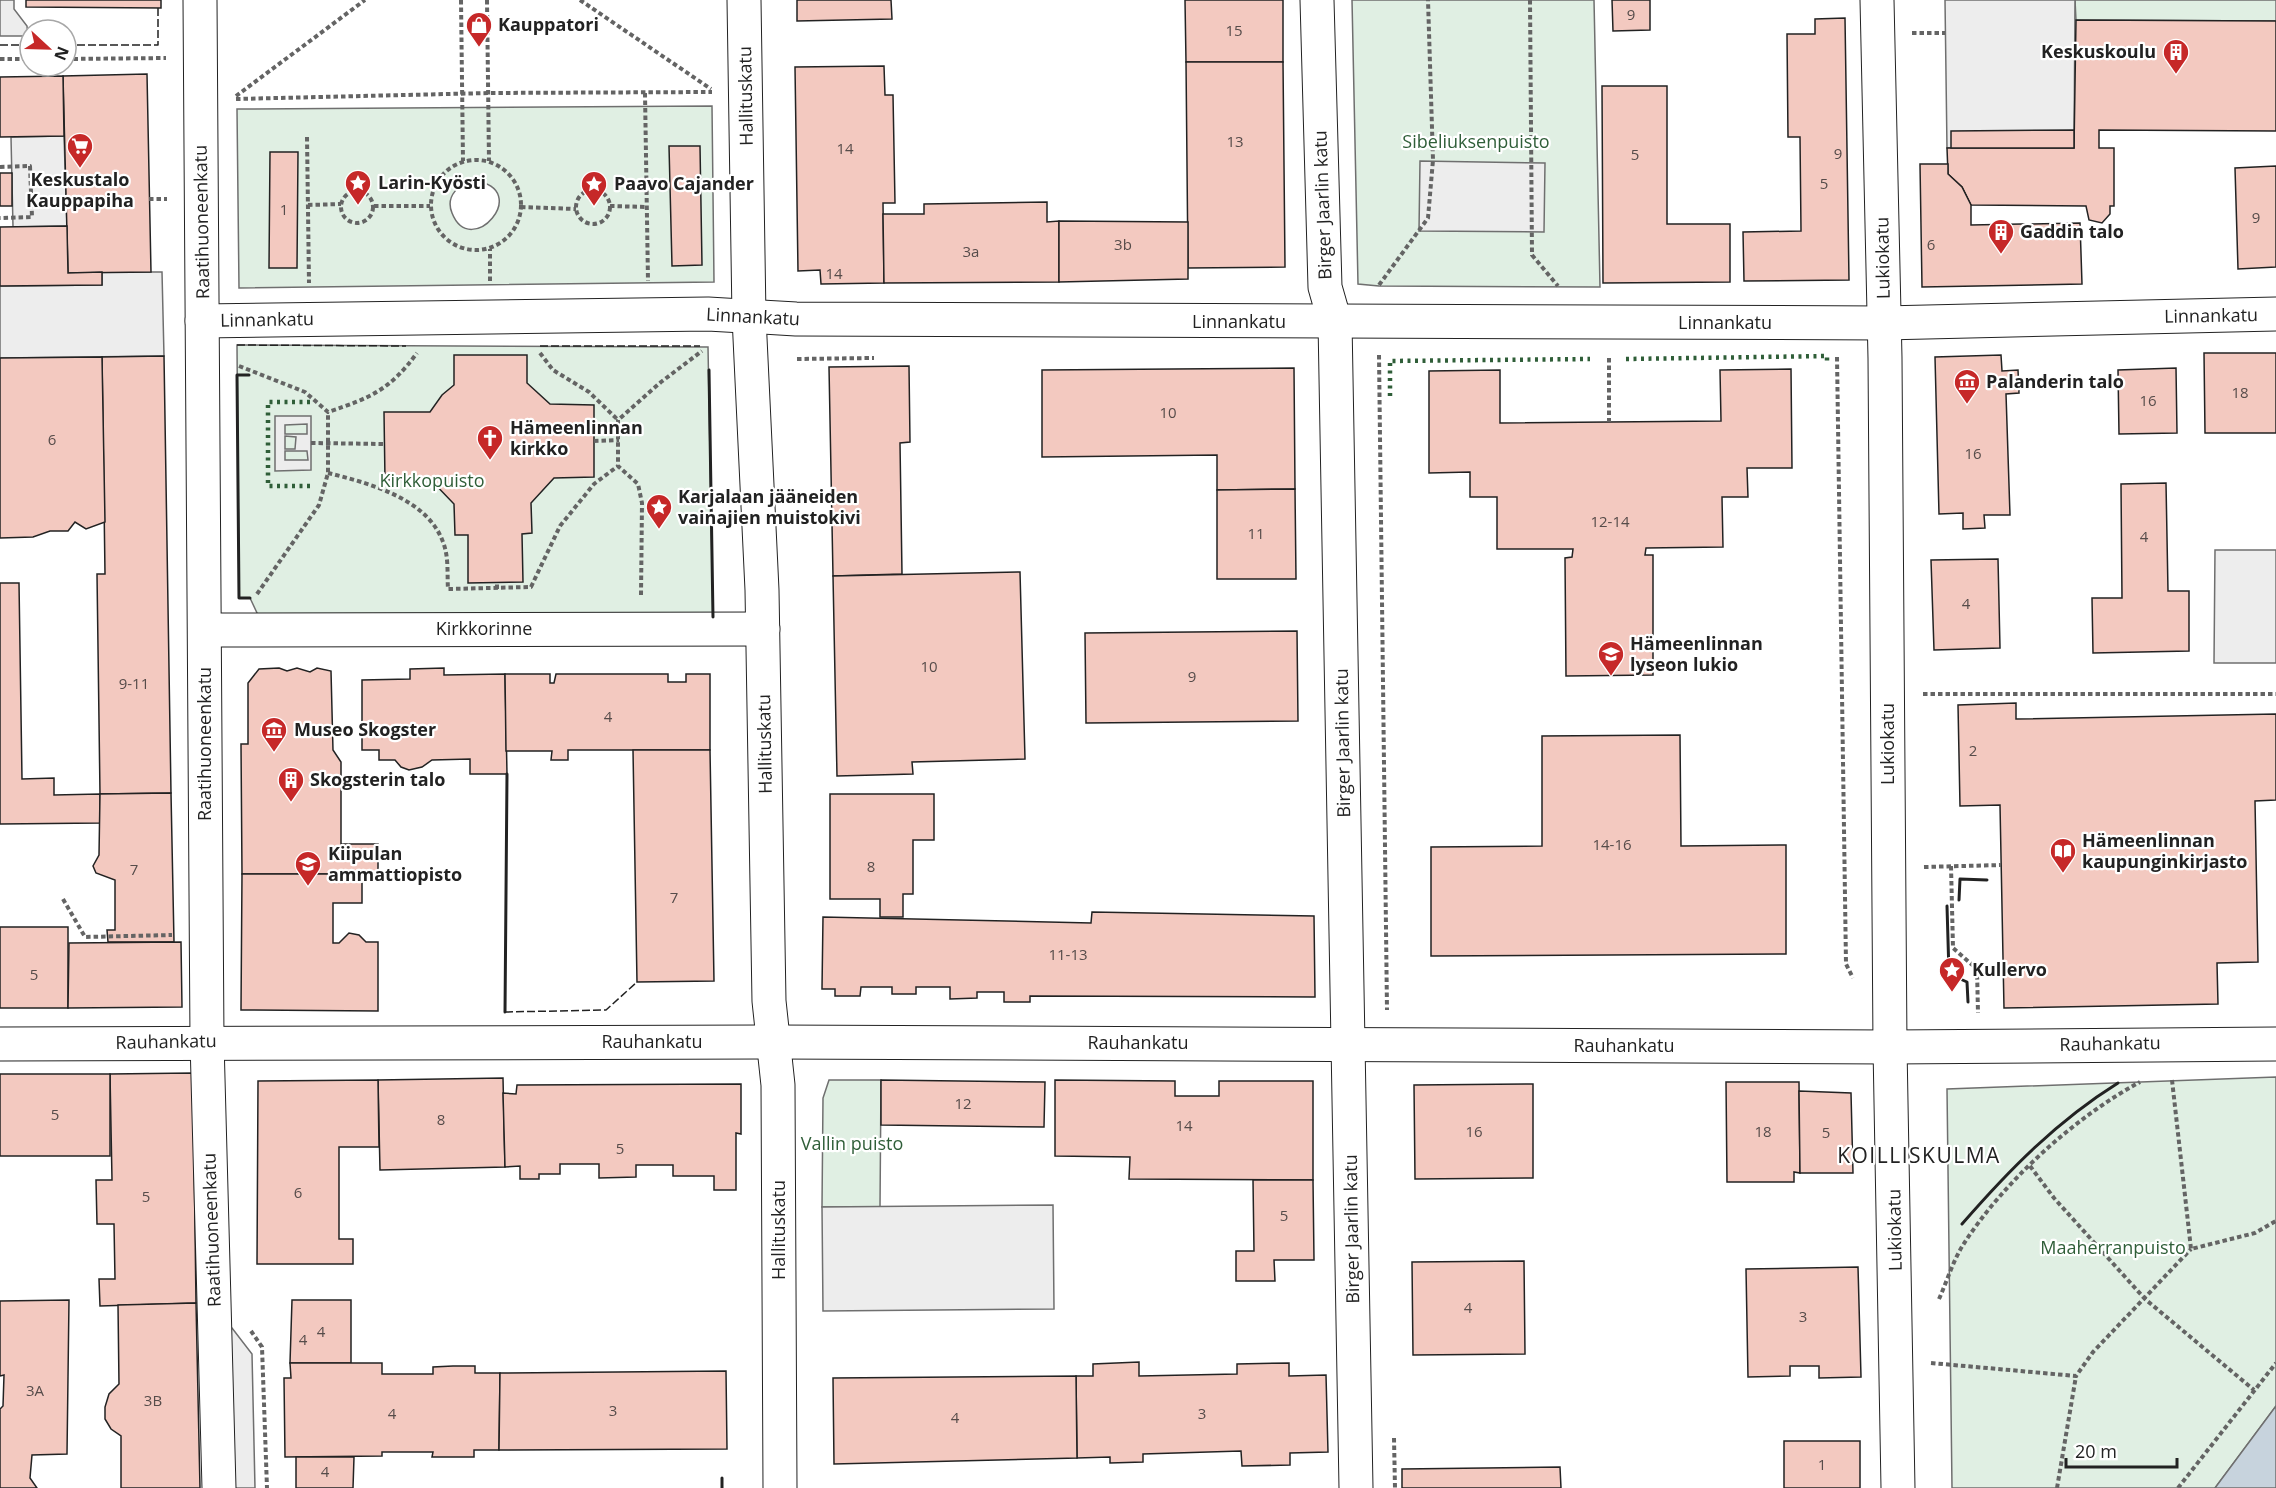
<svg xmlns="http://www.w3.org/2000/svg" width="2276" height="1488" font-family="'Open Sans',sans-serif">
<rect width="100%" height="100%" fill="#fff"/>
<g fill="#e0efe3" stroke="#6f6f6f" stroke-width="1.5" fill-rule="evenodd">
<polygon points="1352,0 1594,0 1600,287 1379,286 1358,284"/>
<polygon points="2075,0 2276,0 2276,21 2076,20"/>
<path d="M712 106 714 282 239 288 237 109ZM475 181C533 189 471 261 452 213 445 196 459 183 475 181Z"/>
<polygon points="237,345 708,347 713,618 258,615 250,598 239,598"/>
<polygon points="2276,1077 2276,1406 2215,1488 1952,1488 1947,1089"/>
<polygon points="829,1080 881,1080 880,1207 822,1207 823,1098"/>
</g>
<g fill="#ededed" stroke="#6f6f6f" stroke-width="1.5" fill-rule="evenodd">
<polygon points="0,0 14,0 14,9 27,26 28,36 0,36"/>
<polygon points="1945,0 2075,0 2074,148 1947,148"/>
<polygon points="64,136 67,226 13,227 11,137"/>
<polygon points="1420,161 1545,163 1544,232 1419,231"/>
<polygon points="102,272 162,272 164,356 0,358 0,286 102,285"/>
<path d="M275 416H311V470L275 471ZM307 424V434H285V425ZM285 436 296 437 295 449H285ZM285 451H307L308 460H285Z"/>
<polygon points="2215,550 2276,550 2276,663 2214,663"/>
<polygon points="1053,1205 1054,1309 823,1311 822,1207"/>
<polygon points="214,1328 232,1328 252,1354 255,1488 219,1488"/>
</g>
<polygon fill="#c7d3dd" stroke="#6f6f6f" stroke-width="1.5" points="2276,1406 2276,1488 2215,1488"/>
<g fill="#f3c9c0" stroke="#222" stroke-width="1.5">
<polygon points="26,0 161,0 161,8 26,7"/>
<polygon points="797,0 891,0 892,19 797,21"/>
<polygon points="1185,0 1283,0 1283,62 1186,62"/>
<polygon points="1612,0 1650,0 1650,30 1613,31"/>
<polygon points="1845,18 1849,280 1744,281 1743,232 1801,231 1800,137 1788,137 1787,34 1815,34 1815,19"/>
<polygon points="2076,20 2276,21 2276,131 2099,130 2099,148 2114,148 2114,206 2110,206 2110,214 2102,223 2089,220 2086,206 1971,205 1962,187 1948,174 1947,148 2074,148"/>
<polygon points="1186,62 1283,62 1285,267 1188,268"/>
<polygon points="884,66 885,95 893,95 895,203 883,203 884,283 821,284 820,270 798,271 795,67"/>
<polygon points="147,74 151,272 68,273 63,76"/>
<polygon points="63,76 64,136 0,137 0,77"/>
<polygon points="1602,86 1667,86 1667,224 1730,224 1730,282 1603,283"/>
<polygon points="2074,130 2074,148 1951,148 1951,131"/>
<polygon points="669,146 700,146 702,265 672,266"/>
<polygon points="270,152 298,152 297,268 269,268"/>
<polygon points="1920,164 1948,164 1948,174 1962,187 1971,205 1971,225 2080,223 2082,284 1922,287"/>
<polygon points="2276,166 2276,267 2238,269 2235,168"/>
<rect x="0" y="173" width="12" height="33"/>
<polygon points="1047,202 1047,222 1059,221 1059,282 884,283 883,214 924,214 924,204"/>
<polygon points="1059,221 1188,222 1188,279 1059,282"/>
<polygon points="67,226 68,273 102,272 102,285 0,286 0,227"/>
<polygon points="2204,353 2276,353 2276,433 2205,433"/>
<polygon points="454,355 527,355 527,383 550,404 594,405 594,477 554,478 531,503 532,533 522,534 523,582 468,583 468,535 455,535 454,504 430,479 385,480 384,412 430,412 442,395 454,385"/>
<polygon points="2001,355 2002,371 2018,370 2019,393 2006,394 2010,515 1984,515 1985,528 1963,529 1963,513 1939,514 1935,357"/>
<polygon points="164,356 171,793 100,794 97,574 105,574 102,357"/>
<polygon points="102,357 105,522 86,529 75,522 68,531 50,531 33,537 0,538 0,358"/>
<polygon points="909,366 910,442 900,443 902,574 833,576 829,367"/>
<polygon points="1294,368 1295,489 1217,490 1217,455 1042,457 1042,370"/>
<polygon points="2176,368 2177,433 2119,434 2118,370"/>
<polygon points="1791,369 1792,468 1747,468 1748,497 1722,497 1723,547 1646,548 1645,555 1653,555 1653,675 1566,676 1565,558 1572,557 1573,549 1497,549 1497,497 1470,497 1470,472 1429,473 1429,371 1500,370 1500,423 1721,421 1720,370"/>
<polygon points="2166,483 2168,591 2189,591 2189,651 2093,653 2092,598 2122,598 2121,484"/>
<polygon points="1295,489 1296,579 1217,579 1217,490"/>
<polygon points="1998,559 2000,648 1934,650 1931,560"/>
<polygon points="1020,572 1025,759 912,762 913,774 837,776 833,576"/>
<polygon points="0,583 19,583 22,779 54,778 54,795 100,794 100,823 0,824"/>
<polygon points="1297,631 1298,721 1086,723 1085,633"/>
<polygon points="279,668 287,671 297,668 310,672 317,668 331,671 333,750 341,762 341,844 378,844 378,874 242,874 241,744 248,744 248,683 259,669"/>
<polygon points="444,668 444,675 505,674 507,774 470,774 470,759 432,760 422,767 409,770 401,767 395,760 379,760 379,750 362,750 362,680 410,679 410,669"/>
<polygon points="505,674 550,674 550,683 554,683 556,674 668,674 668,682 686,682 686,674 710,674 710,750 568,750 568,760 551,760 552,751 506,751"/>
<polygon points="2016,703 2016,719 2276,714 2276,800 2255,801 2258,962 2217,963 2218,1004 2004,1008 2000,805 1960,806 1958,705"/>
<polygon points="1680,735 1681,846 1786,845 1786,954 1431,956 1431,847 1542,846 1542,736"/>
<polygon points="633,750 710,750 714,981 637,982"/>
<polygon points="171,793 174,942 108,942 107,930 115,930 115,880 96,873 93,866 99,855 100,794"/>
<polygon points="830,794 934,794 934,840 913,840 913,894 903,894 903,917 880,917 880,899 830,899"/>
<polygon points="242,874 362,874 362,903 333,903 333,943 339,943 349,933 359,935 366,942 378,942 378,1011 241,1010"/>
<polygon points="1092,912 1314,916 1315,997 1030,996 1030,1002 1004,1002 1004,992 977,992 977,998 950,999 950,987 916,987 916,994 892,994 892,987 861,987 860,996 835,996 835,989 822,989 823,917 1091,923"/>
<rect x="0" y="927" width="68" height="81"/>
<polygon points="181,942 182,1007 68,1008 69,943"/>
<polygon points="193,1073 196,1303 100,1306 99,1279 115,1279 114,1224 97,1224 96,1180 112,1180 110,1074"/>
<rect x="0" y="1074" width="110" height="82"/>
<polygon points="503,1078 505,1167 380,1170 378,1080"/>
<polygon points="378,1080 379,1147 339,1147 339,1239 353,1239 353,1264 257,1264 258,1081"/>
<polygon points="881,1080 1045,1082 1044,1127 881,1125"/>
<polygon points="1055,1080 1175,1081 1175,1096 1219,1096 1219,1081 1313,1081 1313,1180 1129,1179 1130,1157 1055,1156"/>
<polygon points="1726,1082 1799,1082 1800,1173 1794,1172 1794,1182 1727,1182"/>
<polygon points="741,1084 741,1134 736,1133 736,1190 714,1190 714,1176 673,1176 673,1165 636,1165 636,1177 599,1178 599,1164 560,1164 560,1174 539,1174 539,1179 520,1179 520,1166 505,1167 503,1093 516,1094 517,1085"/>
<polygon points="1533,1084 1533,1178 1415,1179 1414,1085"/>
<polygon points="1799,1091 1851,1093 1853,1173 1800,1173"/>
<polygon points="1253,1180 1313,1180 1314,1260 1274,1260 1275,1281 1236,1281 1236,1251 1254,1251"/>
<polygon points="1524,1261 1525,1354 1413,1355 1412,1262"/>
<polygon points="1858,1267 1861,1377 1819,1378 1819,1366 1790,1366 1790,1376 1748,1377 1746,1269"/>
<polygon points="69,1300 67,1454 32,1455 30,1478 37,1488 0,1488 0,1409 3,1406 4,1375 0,1376 0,1301"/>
<polygon points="292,1300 351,1300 351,1363 290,1363"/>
<polygon points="196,1303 200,1488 121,1488 121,1436 111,1429 105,1419 105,1407 109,1394 119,1384 118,1305"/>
<polygon points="1139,1362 1139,1376 1237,1374 1237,1364 1289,1363 1289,1376 1326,1375 1328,1452 1290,1453 1290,1465 1242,1466 1241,1451 1143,1454 1143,1462 1110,1463 1110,1457 1077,1458 1076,1376 1093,1376 1093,1364"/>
<polygon points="290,1363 382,1363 382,1374 433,1374 433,1367 453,1366 475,1366 475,1373 500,1373 499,1450 474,1450 474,1457 432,1457 433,1452 382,1452 382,1456 285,1457 284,1378 291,1378"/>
<polygon points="726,1371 727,1449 499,1450 500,1373"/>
<polygon points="1076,1376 1077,1458 834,1464 833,1378"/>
<rect x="1784" y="1441" width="76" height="47"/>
<polygon points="296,1457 354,1457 353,1488 296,1488"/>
<polygon points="1560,1467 1561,1488 1402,1488 1402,1469"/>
</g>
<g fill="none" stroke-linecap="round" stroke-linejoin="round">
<g stroke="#222" stroke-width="35">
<g id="street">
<polyline points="200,0 207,1041 219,1488"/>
<polyline points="744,0 749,317 762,590 769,1001 778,1085 780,1488"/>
<polyline points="1317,0 1325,287 1335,322 1356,1488"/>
<polyline points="202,321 708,314 796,319 1884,323 2276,314"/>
<polyline points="205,630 763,629"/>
<polyline points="0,1044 774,1042 1890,1047 2276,1044"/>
</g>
</g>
<g stroke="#222" stroke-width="35">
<polyline id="primary" points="1877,0 1885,358 1890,1047 1898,1488"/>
</g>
<g stroke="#646464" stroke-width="4" stroke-dasharray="4.5 3" stroke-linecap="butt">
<polyline points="461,0 463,161"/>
<polyline points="487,0 489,161"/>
<polyline points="580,0 711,89"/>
<polyline points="1530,0 1532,255 1558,286"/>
<polyline points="1912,33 1945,33"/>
<polyline points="0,59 30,59"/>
<polyline points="66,59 166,58"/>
<polyline points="645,93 648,281"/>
<polyline points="236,96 365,0"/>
<polyline points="236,99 489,93 712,92"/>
<polyline points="307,137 309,283"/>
<circle cx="476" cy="205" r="45"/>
<polyline points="0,167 30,166 32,217 0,218"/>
<circle cx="593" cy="207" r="17"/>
<circle cx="357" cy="207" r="16"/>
<polyline points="149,199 167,199"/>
<polyline points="31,200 66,200"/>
<polyline points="308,205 341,204"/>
<polyline points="374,206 430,206"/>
<polyline points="610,206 647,207"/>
<polyline points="521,207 576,209"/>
<polyline points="490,281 490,249"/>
<polyline points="1379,285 1428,218 1433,160 1428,0"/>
<polyline points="540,353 553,370 589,392 618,420"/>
<polyline points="1379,355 1387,1010"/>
<polyline points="1837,357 1846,964 1853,978"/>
<polyline points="1609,358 1609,422"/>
<polyline points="797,359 874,358"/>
<path d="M239 366 305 392 328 412C370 398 390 390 417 353"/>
<polyline points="594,441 619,440"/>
<polyline points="311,443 384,444"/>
<path d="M328 473C368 483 427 498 443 542 449 557 447 574 448 589L531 587 560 526 594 484 618 466"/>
<polyline points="497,589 497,582"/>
<polyline points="257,594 319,505 328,473 328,412"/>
<polyline points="641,595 642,503 638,484 618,466 618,420 661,382 702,351"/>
<polyline points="1923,694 2276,694"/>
<polyline points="1951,866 1953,948 1977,969 1978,1013"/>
<polyline points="1924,867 2001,865"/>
<polyline points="63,899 85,937 172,935"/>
<polyline points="2172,1080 2191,1249 2255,1233 2276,1221"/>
<polyline points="2030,1166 2054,1198 2145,1299 2254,1390"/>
<path d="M1939 1299C1947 1281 1953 1261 1963 1245 2003 1182 2075 1117 2140 1082"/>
<polyline points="251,1331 262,1347 267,1488"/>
<polyline points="1931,1363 2076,1376 2093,1352 2191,1249"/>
<polyline points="1394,1438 1395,1488"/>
<polyline points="2057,1488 2076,1376"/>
<polyline points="2178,1488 2276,1363"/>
</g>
<use href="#street" stroke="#fff" stroke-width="33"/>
<use href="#primary" stroke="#fff" stroke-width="33"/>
<g stroke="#2f5e38" stroke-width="4.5" stroke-dasharray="3 4.5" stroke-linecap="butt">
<polyline points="1626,359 1827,356 1827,365"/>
<polyline points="1390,396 1390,361 1590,359"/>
<polyline points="310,402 268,402 268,486 310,486"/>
</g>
<g stroke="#222" stroke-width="1.5" stroke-dasharray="8 3" stroke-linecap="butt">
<polyline points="0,45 30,45"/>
<polyline points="66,45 158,45 158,8"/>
<polyline points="237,345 406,346"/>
<polyline points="540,346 700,346"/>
<polyline points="505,1012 606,1010 637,982"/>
</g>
<g stroke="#222" stroke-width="3">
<polyline points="709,370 713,617"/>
<polyline points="249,375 237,375 239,598 250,598"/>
<polyline points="1959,900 1960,879 1987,880"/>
<polyline points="1947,906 1949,974 1967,982 1968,1002"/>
<polyline points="505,1012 507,774"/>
<path d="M1962 1224C2009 1170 2057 1121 2118 1083"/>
<polyline points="722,1488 722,1478"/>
</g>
</g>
<defs>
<g id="shop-pin" transform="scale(1.35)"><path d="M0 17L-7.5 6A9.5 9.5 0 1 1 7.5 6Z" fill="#c62828" stroke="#fff"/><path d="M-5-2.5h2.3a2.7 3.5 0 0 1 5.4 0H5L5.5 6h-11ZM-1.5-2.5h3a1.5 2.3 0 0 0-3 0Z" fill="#fff"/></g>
<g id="building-pin" transform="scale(1.35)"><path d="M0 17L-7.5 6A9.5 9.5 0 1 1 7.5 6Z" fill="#c62828" stroke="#fff"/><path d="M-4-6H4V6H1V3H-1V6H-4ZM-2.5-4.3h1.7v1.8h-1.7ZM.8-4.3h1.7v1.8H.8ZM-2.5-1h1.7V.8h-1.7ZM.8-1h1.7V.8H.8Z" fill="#fff"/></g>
<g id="supermarket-pin" transform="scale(1.35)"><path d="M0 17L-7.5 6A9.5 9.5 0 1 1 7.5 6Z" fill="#c62828" stroke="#fff"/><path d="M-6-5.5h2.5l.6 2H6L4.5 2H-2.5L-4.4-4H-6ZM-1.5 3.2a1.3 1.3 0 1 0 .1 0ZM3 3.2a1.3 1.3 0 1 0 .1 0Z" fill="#fff"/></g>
<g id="sight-pin" transform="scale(1.35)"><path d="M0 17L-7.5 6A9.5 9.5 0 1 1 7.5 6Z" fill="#c62828" stroke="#fff"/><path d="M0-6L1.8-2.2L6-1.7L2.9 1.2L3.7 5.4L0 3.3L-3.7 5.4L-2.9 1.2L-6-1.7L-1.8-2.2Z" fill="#fff"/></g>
<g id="museum-pin" transform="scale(1.35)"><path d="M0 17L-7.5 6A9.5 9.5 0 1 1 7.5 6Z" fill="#c62828" stroke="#fff"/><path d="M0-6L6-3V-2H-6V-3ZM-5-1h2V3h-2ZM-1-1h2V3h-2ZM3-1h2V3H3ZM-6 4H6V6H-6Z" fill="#fff"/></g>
<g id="church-pin" transform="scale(1.35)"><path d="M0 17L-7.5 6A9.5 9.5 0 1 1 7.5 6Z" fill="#c62828" stroke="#fff"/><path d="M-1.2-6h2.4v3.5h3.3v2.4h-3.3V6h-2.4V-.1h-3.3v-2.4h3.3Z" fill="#fff"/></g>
<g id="school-pin" transform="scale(1.35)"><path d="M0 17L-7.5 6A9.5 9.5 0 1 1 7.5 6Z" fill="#c62828" stroke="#fff"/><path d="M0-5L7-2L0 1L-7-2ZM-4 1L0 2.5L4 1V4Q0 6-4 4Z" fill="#fff"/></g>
<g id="library-pin" transform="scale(1.35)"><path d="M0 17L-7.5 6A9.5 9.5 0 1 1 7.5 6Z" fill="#c62828" stroke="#fff"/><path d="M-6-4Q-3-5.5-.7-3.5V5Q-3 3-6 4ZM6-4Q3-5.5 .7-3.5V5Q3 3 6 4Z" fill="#fff"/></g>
</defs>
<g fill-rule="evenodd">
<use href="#shop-pin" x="479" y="25"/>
<use href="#building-pin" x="2176" y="52"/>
<use href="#supermarket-pin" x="80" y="146"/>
<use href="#sight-pin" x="358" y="183"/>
<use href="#sight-pin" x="594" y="184"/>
<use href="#building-pin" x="2001" y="232"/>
<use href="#museum-pin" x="1967" y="382"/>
<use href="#church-pin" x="490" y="438"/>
<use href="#sight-pin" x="659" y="507"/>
<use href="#school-pin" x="1611" y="654"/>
<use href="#museum-pin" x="274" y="730"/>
<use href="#building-pin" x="291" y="780"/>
<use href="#library-pin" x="2063" y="851"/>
<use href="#school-pin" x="308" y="864"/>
<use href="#sight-pin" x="1952" y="970"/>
</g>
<g text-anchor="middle" stroke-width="4.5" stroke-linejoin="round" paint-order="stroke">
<g font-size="15" fill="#564c4a">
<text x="1631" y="20">9</text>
<text x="1234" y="36">15</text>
<text x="1235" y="147">13</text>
<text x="845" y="154">14</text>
<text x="1838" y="159">9</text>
<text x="1635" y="160">5</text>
<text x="1824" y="189">5</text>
<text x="284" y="215">1</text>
<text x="2256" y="223">9</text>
<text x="1123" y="250">3b</text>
<text x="1931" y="250">6</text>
<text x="971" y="257">3a</text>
<text x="834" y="279">14</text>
<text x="2240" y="398">18</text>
<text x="2148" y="406">16</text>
<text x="1168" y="418">10</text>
<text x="52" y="445">6</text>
<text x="1973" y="459">16</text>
<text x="1610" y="527">12-14</text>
<text x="1256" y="539">11</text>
<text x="2144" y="542">4</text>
<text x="1966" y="609">4</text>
<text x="929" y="672">10</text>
<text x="1192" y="682">9</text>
<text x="134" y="689">9-11</text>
<text x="608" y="722">4</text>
<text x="1973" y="756">2</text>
<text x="1612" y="850">14-16</text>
<text x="871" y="872">8</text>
<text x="134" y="875">7</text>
<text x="674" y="903">7</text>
<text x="1068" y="960">11-13</text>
<text x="34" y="980">5</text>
<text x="963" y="1109">12</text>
<text x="55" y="1120">5</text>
<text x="441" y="1125">8</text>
<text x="1184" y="1131">14</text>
<text x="1474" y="1137">16</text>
<text x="1763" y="1137">18</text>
<text x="1826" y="1138">5</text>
<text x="620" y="1154">5</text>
<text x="298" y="1198">6</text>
<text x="146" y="1202">5</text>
<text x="1284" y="1221">5</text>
<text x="1468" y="1313">4</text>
<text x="1803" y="1322">3</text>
<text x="321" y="1337">4</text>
<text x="303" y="1345">4</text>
<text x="35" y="1396">3A</text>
<text x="153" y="1406">3B</text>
<text x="613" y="1416">3</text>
<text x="392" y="1419">4</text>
<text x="1202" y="1419">3</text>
<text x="955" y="1423">4</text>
<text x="1822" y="1470">1</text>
<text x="325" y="1477">4</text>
</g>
<g font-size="18" font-weight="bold" fill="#222" stroke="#fff" text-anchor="start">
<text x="498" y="31">Kauppatori</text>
<text x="2156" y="58" text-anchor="end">Keskuskoulu</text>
<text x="80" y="186" text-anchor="middle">Keskustalo<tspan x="80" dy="21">Kauppapiha</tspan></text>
<text x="378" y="189">Larin-Kyösti</text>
<text x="614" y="190">Paavo Cajander</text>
<text x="2020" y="238">Gaddin talo</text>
<text x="1986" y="388">Palanderin talo</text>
<text x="510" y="434">Hämeenlinnan<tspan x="510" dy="21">kirkko</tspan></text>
<text x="678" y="503">Karjalaan jääneiden<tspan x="678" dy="21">vainajien muistokivi</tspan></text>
<text x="1630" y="650">Hämeenlinnan<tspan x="1630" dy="21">lyseon lukio</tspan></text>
<text x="294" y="736">Museo Skogster</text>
<text x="310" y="786">Skogsterin talo</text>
<text x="2082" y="847">Hämeenlinnan<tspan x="2082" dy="21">kaupunginkirjasto</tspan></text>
<text x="328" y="860">Kiipulan<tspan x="328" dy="21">ammattiopisto</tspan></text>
<text x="1972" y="976">Kullervo</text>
</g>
<g font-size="18" fill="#222" stroke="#fff">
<text transform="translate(746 96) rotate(-91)" y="6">Hallituskatu</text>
<text transform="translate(1323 205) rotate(-92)" y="6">Birger Jaarlin katu</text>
<text transform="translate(202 222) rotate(-91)" y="6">Raatihuoneenkatu</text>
<text transform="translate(1883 258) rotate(-91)" y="6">Lukiokatu</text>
<text transform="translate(2211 316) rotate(-1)" y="6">Linnankatu</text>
<text transform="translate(753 317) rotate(3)" y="6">Linnankatu</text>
<text transform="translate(267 320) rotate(-1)" y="6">Linnankatu</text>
<text x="1239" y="328">Linnankatu</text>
<text x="1725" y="329">Linnankatu</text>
<text x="484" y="635">Kirkkorinne</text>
<text transform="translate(1343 743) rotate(-91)" y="6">Birger Jaarlin katu</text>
<text transform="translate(205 744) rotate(-90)" y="6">Raatihuoneenkatu</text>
<text transform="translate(765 744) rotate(-91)" y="6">Hallituskatu</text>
<text transform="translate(1888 744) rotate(-90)" y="6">Lukiokatu</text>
<text transform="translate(166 1042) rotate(-1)" y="6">Rauhankatu</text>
<text x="652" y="1048">Rauhankatu</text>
<text x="1138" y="1049">Rauhankatu</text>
<text transform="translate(2110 1044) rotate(-1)" y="6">Rauhankatu</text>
<text x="1624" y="1052">Rauhankatu</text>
<text transform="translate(1352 1229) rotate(-91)" y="6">Birger Jaarlin katu</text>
<text transform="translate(212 1230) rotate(-92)" y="6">Raatihuoneenkatu</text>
<text transform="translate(779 1230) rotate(-90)" y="6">Hallituskatu</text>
<text transform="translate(1895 1230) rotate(-91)" y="6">Lukiokatu</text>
</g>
<g font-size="18" fill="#2f5e38" stroke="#fff">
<text x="1476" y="148">Sibeliuksenpuisto</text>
<text x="432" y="487">Kirkkopuisto</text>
<text x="852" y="1150">Vallin puisto</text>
<text x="2113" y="1254">Maaherranpuisto</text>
</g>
<g font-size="21" letter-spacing="1.5" fill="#222" stroke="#fff">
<text x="1919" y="1163">KOILLISKULMA</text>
</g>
</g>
<g transform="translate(48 48) rotate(112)"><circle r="28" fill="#ffffff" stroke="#a7a7a7" stroke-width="1.5"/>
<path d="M0-4.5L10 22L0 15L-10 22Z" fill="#c62828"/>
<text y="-9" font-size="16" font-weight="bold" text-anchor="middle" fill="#222222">N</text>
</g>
<path d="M2066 1458v9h111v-9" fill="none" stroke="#222222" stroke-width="3"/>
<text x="2075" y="1458" font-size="18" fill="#222222" stroke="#ffffff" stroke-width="4.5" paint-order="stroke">20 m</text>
</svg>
